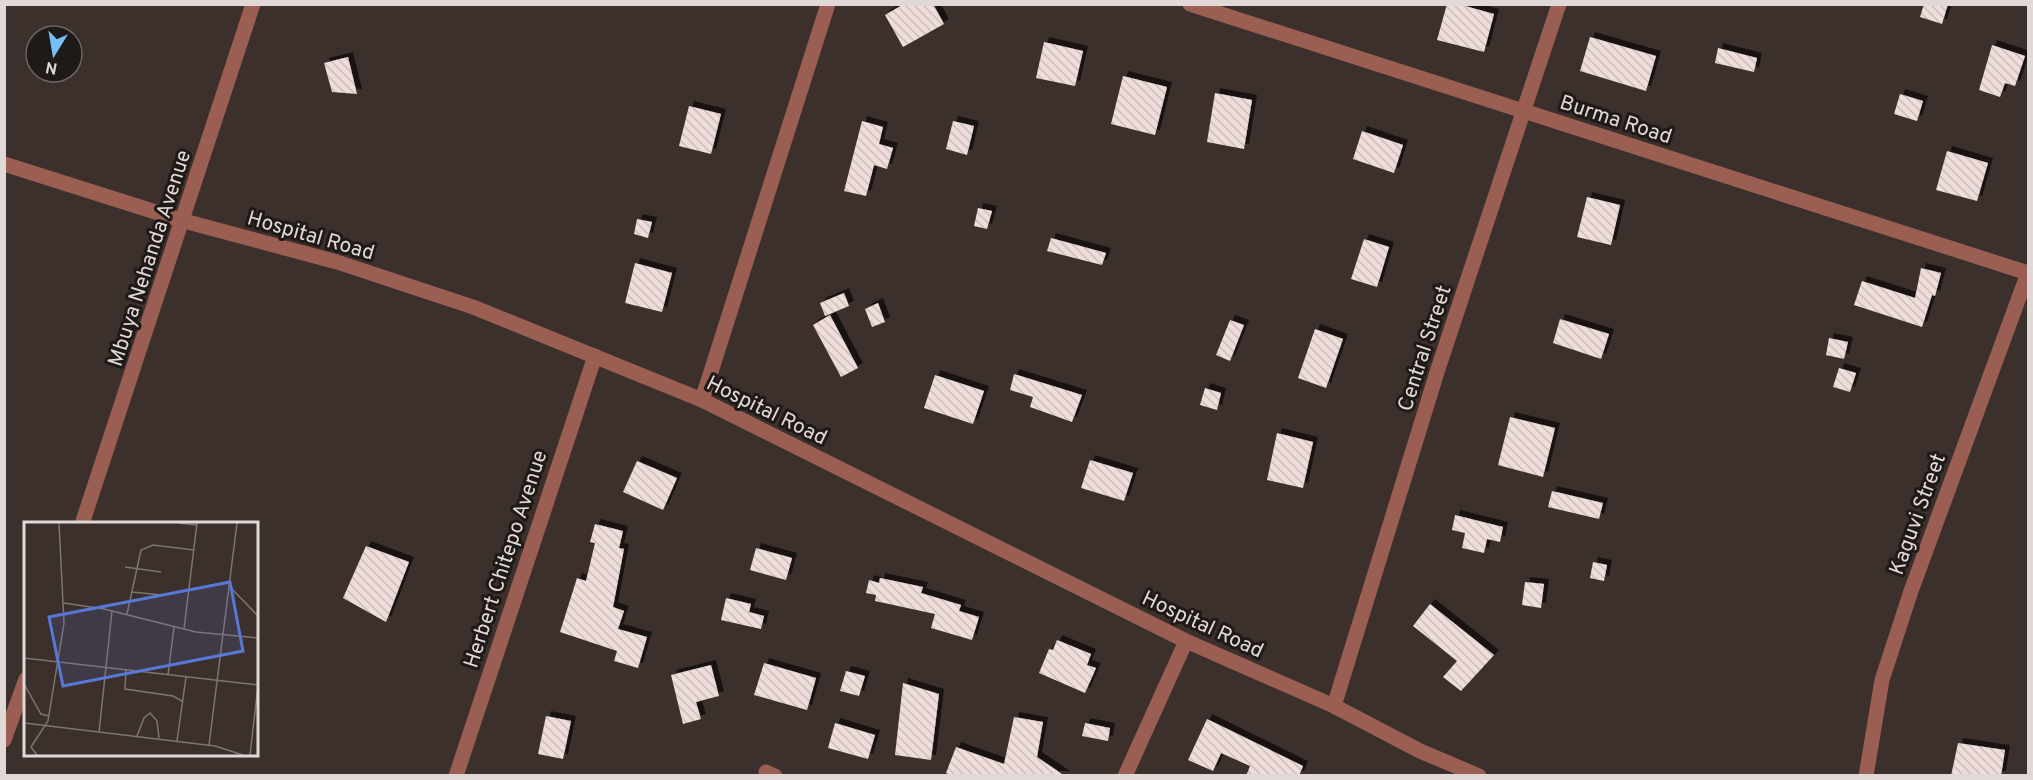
<svg xmlns="http://www.w3.org/2000/svg" width="2033" height="780" font-family="Overpass,sans-serif">
<defs>
<pattern id="building-back-hatch" width="6" height="6" patternUnits="userSpaceOnUse" patternTransform="scale(1.5)"><rect width="6" height="6" fill="#eeddda"/><path d="M-1 5l2 2M0 0l6 6M5-1l2 2" fill="none" stroke="#ccbebb"/></pattern>
<filter id="shadow"><feDropShadow dx="5" dy="-5" stdDeviation="0" flood-color="#0009"/></filter>
</defs>
<rect width="100%" height="100%" fill="#3c302d"/>
<g fill="url(#building-back-hatch)" filter="url(#shadow)">
<polygon points="904,4 933,4 944,24 903,47 885,15"/>
<polygon points="1447,4 1458,4 1494,14 1484,52 1437,40"/>
<polygon points="1924,4 1948,4 1942,24 1920,17"/>
<polygon points="1590,37 1656,56 1646,91 1580,71"/>
<polygon points="1044,42 1083,51 1075,86 1036,78"/>
<polygon points="1992,45 2025,56 2015,86 2005,83 2000,97 1979,90"/>
<polygon points="1718,48 1757,58 1754,72 1715,63"/>
<polygon points="348,57 357,94 332,92 324,63"/>
<polygon points="1123,76 1167,87 1155,135 1111,124"/>
<polygon points="1215,93 1252,100 1244,149 1207,142"/>
<polygon points="1900,94 1923,101 1917,121 1894,114"/>
<polygon points="689,106 721,114 711,154 679,146"/>
<polygon points="862,121 883,127 879,144 893,148 887,169 874,165 866,196 844,191"/>
<polygon points="953,121 974,126 967,155 946,149"/>
<polygon points="1362,131 1403,145 1394,173 1353,159"/>
<polygon points="1947,151 1988,163 1977,201 1936,190"/>
<polygon points="1587,197 1620,205 1611,245 1577,237"/>
<polygon points="978,208 992,211 987,229 974,226"/>
<polygon points="637,219 652,222 648,238 634,234"/>
<polygon points="1051,238 1106,253 1102,265 1047,251"/>
<polygon points="1364,239 1389,247 1377,287 1351,279"/>
<polygon points="635,263 672,273 662,312 625,303"/>
<polygon points="1921,268 1941,273 1935,296 1932,295 1922,327 1854,305 1862,281 1915,298"/>
<polygon points="844,293 849,306 825,316 820,303"/>
<polygon points="878,303 885,322 872,327 865,309"/>
<polygon points="830,315 858,368 841,377 813,325"/>
<polygon points="1560,319 1609,334 1601,359 1553,343"/>
<polygon points="1230,320 1244,325 1230,361 1216,355"/>
<polygon points="1315,329 1343,339 1326,388 1298,378"/>
<polygon points="1829,338 1848,342 1844,359 1826,355"/>
<polygon points="1839,368 1856,373 1850,392 1833,387"/>
<polygon points="1014,374 1082,395 1072,422 1030,407 1033,397 1010,390"/>
<polygon points="935,375 984,391 973,424 924,408"/>
<polygon points="1205,388 1221,393 1217,410 1200,405"/>
<polygon points="1510,417 1555,428 1543,477 1498,465"/>
<polygon points="1277,433 1313,442 1303,488 1267,480"/>
<polygon points="1090,460 1133,473 1124,501 1081,488"/>
<polygon points="637,461 677,478 663,510 623,492"/>
<polygon points="1552,491 1603,503 1599,519 1548,507"/>
<polygon points="1455,515 1503,527 1500,542 1487,539 1484,553 1462,548 1465,533 1452,530"/>
<polygon points="595,524 623,531 619,548 624,549 613,607 624,611 618,629 647,637 638,668 614,661 617,651 560,632 577,578 586,581 595,543 590,542"/>
<polygon points="366,546 409,562 386,622 343,598"/>
<polygon points="756,548 792,558 786,580 750,570"/>
<polygon points="1593,562 1607,565 1604,581 1590,578"/>
<polygon points="880,578 923,587 921,593 961,605 959,611 979,617 972,640 931,628 935,614 875,601 876,595 866,593 869,580 879,583"/>
<polygon points="1525,582 1544,584 1541,608 1522,605"/>
<polygon points="726,598 751,604 749,612 764,616 761,629 721,620"/>
<polygon points="1430,604 1494,655 1461,691 1443,677 1457,661 1413,626"/>
<polygon points="1057,640 1091,654 1087,665 1096,668 1085,693 1039,673 1049,649 1053,650"/>
<polygon points="764,663 816,678 807,710 754,695"/>
<polygon points="711,665 719,696 696,702 701,719 683,724 671,675"/>
<polygon points="846,671 865,676 859,696 840,691"/>
<polygon points="903,683 939,694 931,760 895,755"/>
<polygon points="546,716 571,721 563,759 538,754"/>
<polygon points="1014,717 1043,722 1037,757 1065,776 954,776 946,773 956,747 1004,764"/>
<polygon points="1207,719 1303,766 1299,776 1246,776 1250,766 1221,753 1213,771 1188,760"/>
<polygon points="835,723 875,735 868,759 828,748"/>
<polygon points="1085,723 1110,728 1108,741 1082,736"/>
<polygon points="1958,743 2005,750 2001,776 1951,776"/>
</g>
<g fill="none" stroke-linecap="round" stroke-linejoin="round">
<g stroke="#9b5e52" stroke-width="15">
<polyline points="1190,4 2028,273"/>
<polyline points="4,164 184,221 337,262 473,307 702,400 1186,641 1334,706 1420,751 1479,776"/>
<polyline points="702,400 828,4"/>
<polyline points="82,524 253,4"/>
<polyline points="1334,706 1438,369 1559,4"/>
<polyline points="4,740 26,679"/>
<polyline points="766,772 775,776"/>
<polyline points="456,776 595,356"/>
<polyline points="1125,776 1186,641"/>
<polyline points="1866,776 1882,680 1911,591 2028,273"/>
</g>
</g>
<g text-anchor="middle" stroke-width="6" stroke-linejoin="round" paint-order="stroke">
<g font-size="21" fill="#e1d9d7" stroke="#1f1918">
<text transform="translate(1616 119) rotate(18)" y="7">Burma Road</text>
<text transform="translate(311 235) rotate(16)" y="7">Hospital Road</text>
<text transform="translate(149 258) rotate(-72)" y="7">Mbuya Nehanda Avenue</text>
<text transform="translate(1424 348) rotate(-72)" y="7">Central Street</text>
<text transform="translate(767 410) rotate(26)" y="7">Hospital Road</text>
<text transform="translate(1917 514) rotate(-70)" y="7">Kaguvi Street</text>
<text transform="translate(505 559) rotate(-72)" y="7">Herbert Chitepo Avenue</text>
<text transform="translate(1203 624) rotate(25)" y="7">Hospital Road</text>
</g>
</g>
<g transform="translate(24 522)">
<rect width="234" height="234" fill="#3c302d"/>
<path fill="none" stroke="#7e7471" stroke-width="1.5" d="M154 1 173 3M101 45 137 50M206 65 234 94M108 70 138 73M40 81 80 87 172 110 234 116M103 92 117 28 129 23 170 28M160 107 173 1M0 136 234 163M102 148 101 167 149 174 158 179M144 153 150 105M0 162 17 192 25 194M0 201 191 224 219 233M75 210 88 89M113 214 120 196 126 191 133 199 135 216M153 219 162 155M185 223 213 1M13 233 7 225 24 199 40 101 35 1M226 233 234 164"/>
<path fill="#5878d8" fill-opacity="0.15" stroke="#5878d8" stroke-width="3" d="M206 60 219 129 39 164 25 95Z"/>
<rect width="234" height="234" fill="none" stroke="#e1d9d7" stroke-width="3"/>
</g>
<rect width="2033" height="780" fill="none" stroke="#e1d9d7" stroke-width="12"/>
<g transform="translate(54 54) rotate(191)"><circle r="28" fill="#1f1918" stroke="#6d6664" stroke-width="1.5"/>
<path d="M0-4.5L10 22L0 15L-10 22Z" fill="#76c0f7"/>
<text y="-9" font-size="16" font-weight="bold" text-anchor="middle" fill="#e1d9d7">N</text>
</g>
</svg>
